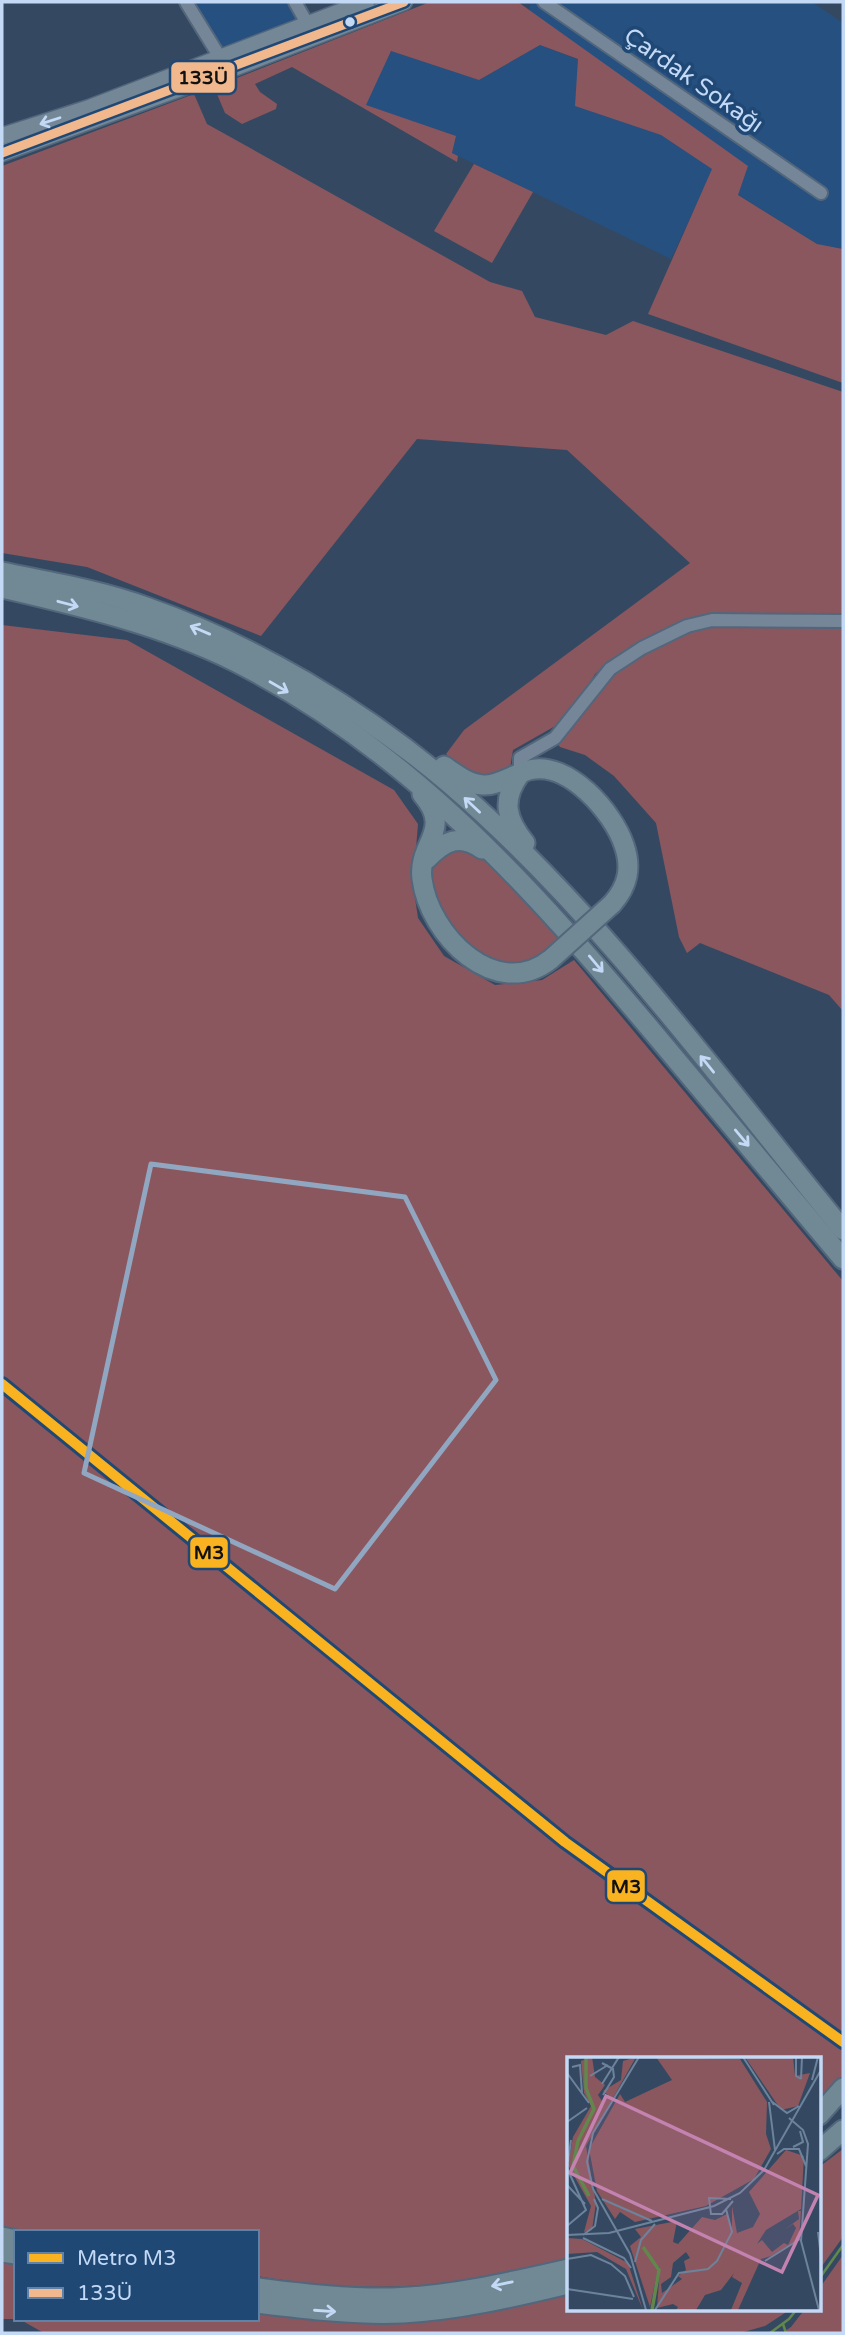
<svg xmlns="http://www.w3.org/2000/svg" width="845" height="2335" font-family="'Varela Round',sans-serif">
<rect width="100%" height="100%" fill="#344961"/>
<g fill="#265080">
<polygon points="189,2 297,2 311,27 225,62"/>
<polygon points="530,2 812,2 843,23 843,249 817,244 737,194 748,166 530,12"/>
<polygon points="540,45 579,60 576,106 661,135 713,169 671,259 452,153 456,136 365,105 391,51 479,80"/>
</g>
<g fill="#8a575f">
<polygon points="430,2 518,2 748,166 738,195 817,244 843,249 843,383 648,314 712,169 661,135 575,106 578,59 540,45 479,80 391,51 366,105 456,136 452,153 458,156 457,162 292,67 255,84 260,92 277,104 276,109 242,124 225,113 214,87"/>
<polygon points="194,94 207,124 490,282 522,291 535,317 606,335 633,321 843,392 843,615 711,613 689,619 612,660 595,674 586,690 557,725 513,750 510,768 496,776 470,776 446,754 464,730 690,563 567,450 417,439 261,636 87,567 2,553 2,166"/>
<polygon points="474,164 533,192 492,263 434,231"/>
<path d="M2 625 127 640 394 790 418 824 413 885 418 918 444 956 495 985 542 980 574 960 843 1281V2078L819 2105V2058H568V2258C468 2290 361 2294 257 2276V2232H31L2 2226Z"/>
<polygon points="713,625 843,629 843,1011 829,995 700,943 687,953 679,937 656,823 614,776 585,755 560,747 557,743 614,671 691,630"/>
<path d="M456 846 485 859 560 939 549 950 514 968C475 953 443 931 433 888 431 880 428 874 431 866 435 858 448 851 456 846Z"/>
<polygon points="843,2149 843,2237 819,2270 819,2167"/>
<polygon points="843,2255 843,2329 840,2333 782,2333 791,2327 805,2309 819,2309 819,2289"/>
<polygon points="2,2263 16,2265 16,2319 2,2319"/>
<path d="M568 2293V2309H791L765 2326 740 2333H44L19 2319H257V2311C367 2328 462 2322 568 2293Z"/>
</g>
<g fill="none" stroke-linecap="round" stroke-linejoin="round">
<g stroke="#62874d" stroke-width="2.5">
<polyline points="819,2279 843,2245"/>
<polyline points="783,2324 786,2333"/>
<polyline points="770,2333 789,2319 797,2309"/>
</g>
<g stroke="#53677c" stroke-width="16">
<g id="minor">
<polyline points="186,2 221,59"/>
<polyline points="295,2 308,25"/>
<polyline points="544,2 821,193"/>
<polyline points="520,774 520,758 555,738 610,669 642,648 687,626 712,620 843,621"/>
</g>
</g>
<g stroke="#53677c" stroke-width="19">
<g id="major">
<polyline points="2,136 89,108 366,2"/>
<polyline points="2,153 200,81 404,2"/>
</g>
</g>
<g stroke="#53677c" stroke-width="23">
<g id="highway">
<path d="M2 572C50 582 100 590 146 607 254 645 363 710 450 784 597 910 720 1080 843 1230"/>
<path d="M2 588C80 606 161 625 234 661 411 750 533 889 658 1038 720 1112 781 1186 843 1259"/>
<path d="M444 766C456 774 468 784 483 785 498 786 514 774 529 770 568 760 613 812 624 845 632 868 628 886 612 904"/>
<path d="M520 774C501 800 506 819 525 843"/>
<path d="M422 794C454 831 417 843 422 879 429 935 496 1003 551 959"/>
<path d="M427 859C444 841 460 833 482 849"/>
<polyline points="819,2115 843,2088"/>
<polyline points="819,2151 843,2130"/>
<polyline points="2,2237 16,2240"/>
<polyline points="2,2252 16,2254"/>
<path d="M257 2288C302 2294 347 2299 392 2298 452 2296 511 2282 568 2269"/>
<path d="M257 2303C306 2309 354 2315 403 2313 459 2310 514 2297 568 2284"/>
</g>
</g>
<use href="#minor" stroke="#768699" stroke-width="12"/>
<use href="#major" stroke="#738797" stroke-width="16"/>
<use href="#highway" stroke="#718995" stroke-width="19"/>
<g stroke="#53677c" stroke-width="23" stroke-linecap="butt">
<polyline id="highway-bridge" points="551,959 612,904"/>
</g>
<use href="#highway-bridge" stroke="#718995" stroke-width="19"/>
<g stroke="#204875" stroke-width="14">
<polyline id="bus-1" points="2,153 404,2"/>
</g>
<use href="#bus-1" stroke="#f1b78d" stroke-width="9"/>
<g stroke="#204875" stroke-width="16">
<polyline id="metro-1" points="2,1384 565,1842 843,2042"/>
</g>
<use href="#metro-1" stroke="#f9b220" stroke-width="10"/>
</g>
<defs><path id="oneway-shaft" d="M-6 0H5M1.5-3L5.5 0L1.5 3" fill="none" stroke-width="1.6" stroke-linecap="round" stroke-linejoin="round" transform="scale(1.75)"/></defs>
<g stroke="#c3d9f5">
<use href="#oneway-shaft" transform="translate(50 121) rotate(162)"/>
<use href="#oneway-shaft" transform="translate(68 604) rotate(15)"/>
<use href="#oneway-shaft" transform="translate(200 630) rotate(-157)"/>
<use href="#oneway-shaft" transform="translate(279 687) rotate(30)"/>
<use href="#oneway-shaft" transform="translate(472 805) rotate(-137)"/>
<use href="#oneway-shaft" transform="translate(596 964) rotate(50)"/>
<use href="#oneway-shaft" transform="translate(707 1064) rotate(-129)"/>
<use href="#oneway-shaft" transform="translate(742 1138) rotate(50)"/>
<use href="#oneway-shaft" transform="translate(502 2284) rotate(168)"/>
<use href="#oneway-shaft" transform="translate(325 2311) rotate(4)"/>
</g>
<path fill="none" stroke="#91a7c1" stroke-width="5" stroke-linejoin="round" d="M151 1164 405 1197 496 1380 335 1589 84 1473Z"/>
<circle fill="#c3d9f5" stroke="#204875" stroke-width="2.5" cx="350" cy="22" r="6"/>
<g text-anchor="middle" stroke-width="7" stroke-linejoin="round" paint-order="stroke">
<g font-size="24" fill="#c3d9f5" stroke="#204875">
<text transform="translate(694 80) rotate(35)" y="8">Çardak Sokağı</text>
</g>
</g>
<g transform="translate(567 2057)">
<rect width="254" height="254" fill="#344961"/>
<path d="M25 0 28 20 38 28 31 38 35 44 41 38 36 34 54 23 56 4 69 0 19 89 29 146 25 173 17 175 24 149 1 108 6 80 24 49 17 36 14 4ZM89 0 173 2 200 45 199 77 204 92 187 122 139 149 68 165 53 155 48 162 30 134 22 92 53 37 58 45 105 23ZM178 0H226L228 19 243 16 231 49 214 53ZM219 93 237 99 234 152 199 173 190 187 195 183 205 195 217 186 221 188 229 171 226 167 217 173 232 162 231 154H234L232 182 204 199 194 202 171 253H164L175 226 165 220 167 216 154 233 138 238 129 253H109L111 250 106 247 90 251 93 211 75 189 91 212 83 250 63 189 74 180 68 172 110 164 106 185 111 187 135 160 148 163 160 157 165 176V149L170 176 186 170 193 157 182 135ZM119 195 123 201 117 204 119 213 111 219 115 222 95 236 94 227 104 220 106 206ZM0 181 15 182 61 206 76 253 59 212 30 195 0 197Z" fill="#8a575f" fill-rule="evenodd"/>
<path fill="none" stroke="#62874d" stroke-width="3.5" d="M19 1V31L27 52 11 84 6 109 22 139M76 190 92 213 85 253"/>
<path fill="none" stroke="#6d839c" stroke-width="2" d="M72 0 26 76 20 105 26 132 63 197 79 253M176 0 207 48M229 0V19L234 22M35 6 46 12 47 20 36 38M5 10 13 8 15 36M0 16 22 46M23 19 41 8M234 22 235 0M245 23 251 0M35 27 52 0M204 44 220 56 232 49M202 45 208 93M222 61 236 73 241 87 234 184 252 253M0 65 20 51M226 90 236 85 233 74M210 97 217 92H232L239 109M1 105 4 83M0 111 19 153 0 169M0 128 18 147M35 142 85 164M164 142 142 141 144 157H155L166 144M251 175 254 200M0 178 42 176 147 149 173 136 197 113 254 13M16 178 28 169 31 151 27 142M16 181 57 201 64 211M0 202 24 198 44 207 58 219 67 240M198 204 233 182M68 205 74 183 88 167M0 232 66 242M88 253 112 216 141 212 150 204 165 175 159 152"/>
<path fill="#c382b0" fill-opacity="0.15" stroke="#c382b0" stroke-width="3.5" d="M39 39 251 138 215 215 3 116Z"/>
<rect width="254" height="254" fill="none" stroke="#c3d9f5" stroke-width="3.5"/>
</g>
<g stroke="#204875" stroke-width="2.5">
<rect x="170" y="61" width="66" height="33" rx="7" fill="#f1b78d"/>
<rect x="189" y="1536" width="40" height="33" rx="7" fill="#f9b220"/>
<rect x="606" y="1869" width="40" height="34" rx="7" fill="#f9b220"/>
</g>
<g font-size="19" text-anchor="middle" font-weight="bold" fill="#111">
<text x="203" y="84">133Ü</text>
<text x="209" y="1559">M3</text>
<text x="626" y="1893">M3</text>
</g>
<rect width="845" height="2335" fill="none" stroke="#c3d9f5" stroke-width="7"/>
<rect x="14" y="2230" width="245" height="91" fill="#204875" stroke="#6182a8" stroke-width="2"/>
<rect x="28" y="2253" width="35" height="10" fill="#f9b220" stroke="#6182a8" stroke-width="2"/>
<text x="77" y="2265" font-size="21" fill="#c3d9f5">Metro M3</text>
<rect x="28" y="2288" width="35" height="10" fill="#f1b78d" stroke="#6182a8" stroke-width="2"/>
<text x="77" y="2300" font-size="21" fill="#c3d9f5">133Ü</text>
</svg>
